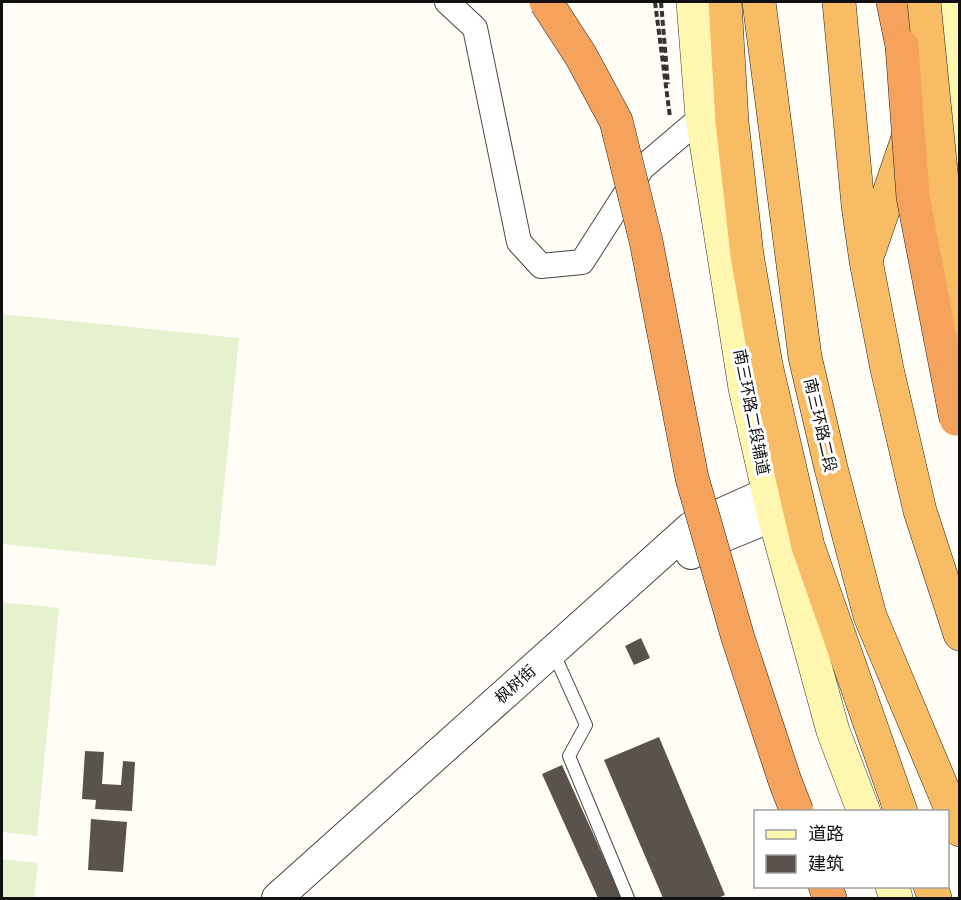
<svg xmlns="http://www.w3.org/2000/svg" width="961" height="900" font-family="Merriweather,'Noto Sans SC',serif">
<rect width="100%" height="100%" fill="#fffdf5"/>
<g fill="#e6f2cf">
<polygon points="2,314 239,338 216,566 2,544"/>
<polygon points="2,602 59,608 37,836 2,832"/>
<polygon points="2,859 38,863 34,898 2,898"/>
</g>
<g fill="#5a524d">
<polygon points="641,638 650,658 634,665 625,646"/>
<polygon points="659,737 725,895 718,898 663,898 604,760"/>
<polygon points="85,751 104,752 102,784 121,785 123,761 135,762 132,811 95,809 96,800 82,799"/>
<polygon points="562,765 622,898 598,898 542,774"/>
<polygon points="91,819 127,822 123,872 88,870"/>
</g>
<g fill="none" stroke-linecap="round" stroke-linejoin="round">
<g stroke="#444" stroke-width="14">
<polyline id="service" points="559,665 586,725 569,756 628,898"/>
</g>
<g stroke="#444" stroke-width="26">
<polyline id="minor" points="447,2 475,28 519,242 541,266 582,262 642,168 702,117"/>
</g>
<g stroke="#444" stroke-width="32">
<g id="tertiary">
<polyline points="691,554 698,547 774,516"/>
<polyline points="277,898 691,527 769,492"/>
</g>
</g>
<g stroke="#333" stroke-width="34">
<g id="secondary">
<polyline points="693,2 702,117 745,388 774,516 833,731 864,812"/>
<polyline points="951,2 960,148"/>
<polyline points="892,886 896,898"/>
</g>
</g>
<g stroke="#222" stroke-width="34">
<g id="trunk">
<polyline points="725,2 732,122 747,255 766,365 808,546 901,812"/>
<polyline points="759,2 805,357 831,468 870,616 960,830"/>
<polyline points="839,2 858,205 866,261 887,369 920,511 960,634"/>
<polyline points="868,254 910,132"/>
<polyline points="930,886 935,898"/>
</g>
</g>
<g stroke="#222" stroke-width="34">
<g id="motorway">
<polyline points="893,2 902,46"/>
<polyline points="825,886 830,898"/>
</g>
</g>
<g stroke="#333" stroke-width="4" stroke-dasharray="6 3" stroke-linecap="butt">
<polyline points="655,2 670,117"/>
<polyline points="661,2 668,84"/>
</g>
<use href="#service" stroke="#fff" stroke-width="12"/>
<use href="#minor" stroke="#fff" stroke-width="24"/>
<use href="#tertiary" stroke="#fff" stroke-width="30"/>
<use href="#secondary" stroke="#fff6b0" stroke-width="33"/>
<use href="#trunk" stroke="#f7bc64" stroke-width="33"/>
<use href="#motorway" stroke="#f5a25d" stroke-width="33"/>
<g stroke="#222" stroke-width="34" stroke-linecap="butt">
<polyline id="trunk-bridge" points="924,2 944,201 952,340"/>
</g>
<g stroke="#222" stroke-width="34" stroke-linecap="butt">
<g id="motorway-bridge">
<polyline points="546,2 581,56 616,121 646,241 692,478 738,638 785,781 797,812"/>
<polyline points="902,46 913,197 956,419"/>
</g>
</g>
<use href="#trunk-bridge" stroke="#f7bc64" stroke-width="33"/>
<use href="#motorway-bridge" stroke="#f5a25d" stroke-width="33"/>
</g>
<g text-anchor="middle" stroke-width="6" stroke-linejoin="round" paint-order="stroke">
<g font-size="16" fill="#111" stroke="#fff">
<text transform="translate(752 412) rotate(79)" y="6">南三环路二段辅道</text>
<text transform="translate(821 425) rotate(77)" y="6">南三环路二段</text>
<text transform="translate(515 684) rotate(-42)" y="6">枫树街</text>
</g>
</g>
<rect width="961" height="900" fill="none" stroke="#111111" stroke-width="6"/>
<rect x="754" y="810" width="195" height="78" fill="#ffffff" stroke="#a0a0a0" stroke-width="1.5"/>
<rect x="766" y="830" width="30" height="9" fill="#fff6b0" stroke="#a0a0a0" stroke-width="1.5"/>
<text x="808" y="840" font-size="18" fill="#111111">道路</text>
<rect x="766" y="855" width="30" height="18" fill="#5a524d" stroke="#a0a0a0" stroke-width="1.5"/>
<text x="808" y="870" font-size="18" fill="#111111">建筑</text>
</svg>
